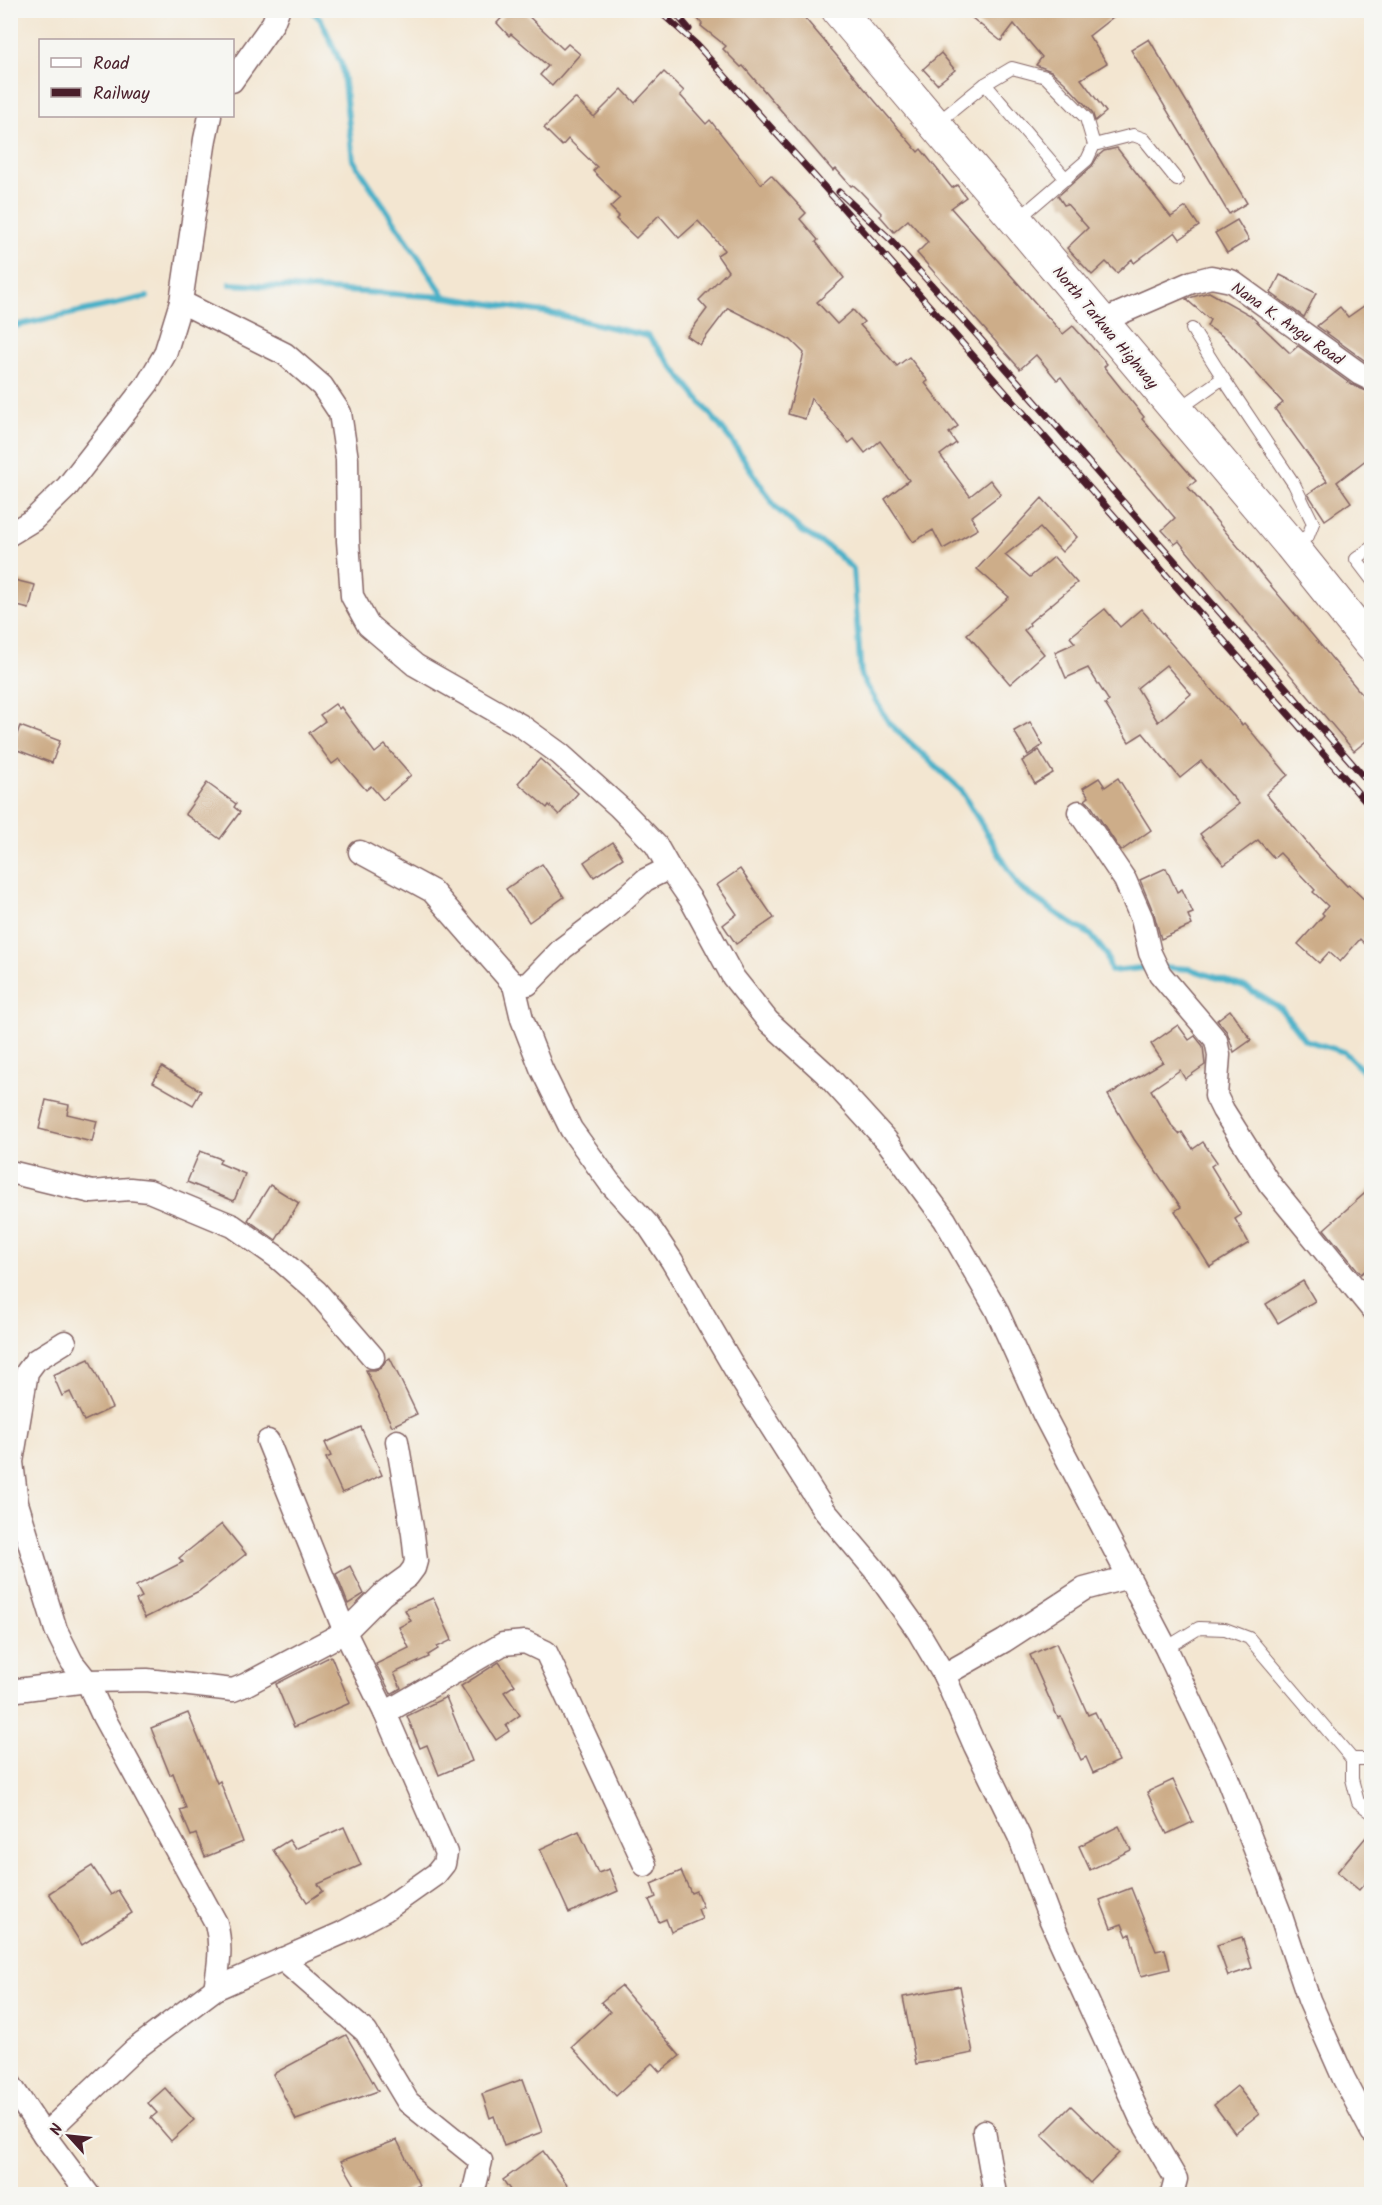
<svg xmlns="http://www.w3.org/2000/svg" width="1382" height="2205" font-family="Kalam,sans-serif">
<rect width="100%" height="100%" fill="#f6f6f2"/>
<filter id="ink" filterUnits="userSpaceOnUse"><feTurbulence type="fractalNoise" baseFrequency=".0167" numOctaves="2"/><feDisplacementMap in="SourceGraphic" scale="12" xChannelSelector="R" yChannelSelector="G"/><feConvolveMatrix kernelMatrix="1 2 1 2 8 2 1 2 1" color-interpolation-filters="sRGB"/></filter>
<filter id="wash" filterUnits="userSpaceOnUse"><feTurbulence type="fractalNoise" baseFrequency=".008" numOctaves="4" result="noise"/><feDisplacementMap in="SourceGraphic" scale="24" xChannelSelector="R" yChannelSelector="G"/><feGaussianBlur stdDeviation="1.35" result="paint"/><feColorMatrix in="noise" values="0 0 0 0 0 0 0 0 0 0 0 0 0 0 0 0 0 1.4 0 .05"/><feComposite in="paint" operator="in"/></filter>
<g filter="url(#wash)">
<rect width="100%" height="100%" fill="#f3e6d1"/>
<g fill="none" stroke-linecap="round" stroke-linejoin="round">
<g stroke="#49b0c8" stroke-width="6">
<polyline points="311,10 321,20 342,66 353,160 445,297"/>
<polyline points="230,284 445,297 550,313 648,336 731,440 776,508 803,532 830,548 853,569 861,676 889,723 961,790 1019,887 1069,922 1091,935 1106,954 1111,971 1151,967"/>
<polyline points="10,327 147,297"/>
<polyline points="1161,967 1190,969 1247,988 1280,1008 1305,1040 1344,1052 1367,1075 1372,1083"/>
</g>
</g>
<g id="blocks">
<g fill="#cdad89" fill-rule="evenodd">
<polygon points="509,10 522,10 563,49 568,44 580,54 552,86 540,75 548,66 511,34 509,36 497,23"/>
<polygon points="691,10 798,10 918,152 921,149 952,188 957,185 966,197 951,208 1063,334 1073,326 1107,364 1104,367 1144,417 1142,419 1196,481 1188,487 1371,705 1371,737 1354,751 1186,550 1179,541 1175,544 1162,530 1175,518 1106,437 1061,377 1057,380 1036,355 1020,369 917,253 928,242 908,220 894,232 880,216 882,214 860,191 853,185 851,186 836,169 833,171 743,66 741,67 723,49 726,46 701,26 702,24"/>
<polygon points="962,10 1122,10 1089,36 1107,63 1081,79 1106,112 1095,121 1092,112 1065,83 1051,71 1036,65 1042,57 1014,24 1001,41"/>
<polygon points="1149,39 1247,203 1229,214 1131,50"/>
<polygon points="941,53 955,70 937,84 923,69"/>
<polygon points="664,72 684,91 680,95 706,124 710,120 761,184 771,175 806,213 800,219 818,240 816,242 844,278 817,302 837,324 853,310 864,322 860,325 897,366 909,357 928,381 925,383 958,426 949,433 956,443 940,455 970,496 990,480 1001,494 971,517 978,529 943,549 933,530 913,542 885,499 909,480 880,441 865,453 854,439 849,443 811,398 805,419 788,414 804,353 791,340 728,308 700,345 687,336 707,309 699,300 728,271 717,255 725,250 698,221 679,238 659,215 636,238 616,219 619,216 610,207 620,198 593,171 597,167 568,139 562,146 544,128 575,98 594,117 622,89 635,103"/>
<polygon points="1117,148 1171,217 1186,207 1199,226 1180,239 1175,232 1134,263 1132,259 1117,273 1106,262 1092,275 1067,248 1088,228 1067,204 1064,205 1058,196 1092,166 1098,156 1104,151"/>
<polygon points="1237,220 1249,240 1227,253 1215,233"/>
<polygon points="1280,275 1316,293 1304,317 1271,293"/>
<polygon points="1209,292 1250,315 1290,353 1298,346 1352,385 1371,393 1371,456 1337,482 1351,502 1325,520 1308,494 1327,481 1275,409 1283,403 1224,337 1207,326 1210,320 1186,299"/>
<polygon points="1371,301 1371,365 1317,326 1340,307 1348,317"/>
<polygon points="1042,498 1077,537 1062,552 1040,528 1005,555 1030,577 1054,557 1077,583 1029,623 1030,625 1024,630 1044,654 1010,684 967,634 1009,597 977,569"/>
<polygon points="10,579 35,585 29,609 10,604"/>
<path d="M1105 609 1120 627 1141 609 1242 725 1244 723 1288 775 1266 794 1319 857 1347 886 1349 885 1371 906V950L1360 939 1340 962 1329 952 1319 963 1298 944 1324 915 1322 913 1328 906 1313 892 1315 890 1280 853 1274 858 1258 840 1224 865 1200 834 1239 804 1201 761 1180 778 1143 733 1129 742 1105 704 1109 701 1088 668 1066 678 1055 652 1075 643 1070 637ZM1166 665 1191 694 1158 722 1137 688Z"/>
<polygon points="335,704 339,709 341,707 375,753 385,745 411,775 383,800 371,786 366,790 339,759 332,764 309,733 325,721 320,715"/>
<polygon points="1030,722 1043,745 1028,755 1014,731"/>
<polygon points="20,726 60,741 52,763 12,748"/>
<polygon points="1039,750 1053,773 1035,784 1022,761"/>
<polygon points="540,759 578,793 559,815 549,805 547,808 518,783"/>
<polygon points="1099,778 1105,787 1118,778 1151,830 1121,851 1090,804 1085,800 1089,797 1083,788"/>
<polygon points="207,783 236,804 234,807 240,812 220,839 185,814"/>
<polygon points="613,842 623,858 594,877 584,862"/>
<polygon points="542,864 564,897 529,922 506,889"/>
<polygon points="1166,868 1177,892 1182,889 1193,913 1188,915 1192,925 1161,939 1154,914 1140,880"/>
<polygon points="740,869 774,918 736,944 723,925 737,914 717,885"/>
<polygon points="1230,1010 1251,1040 1234,1052 1227,1032 1217,1020"/>
<polygon points="1178,1025 1189,1040 1195,1036 1203,1046 1205,1065 1185,1079 1180,1070 1151,1090 1173,1128 1179,1134 1182,1132 1193,1149 1203,1142 1217,1162 1211,1166 1241,1215 1235,1219 1249,1243 1210,1267 1175,1211 1181,1207 1134,1139 1108,1095 1163,1062 1151,1044"/>
<polygon points="162,1067 201,1091 193,1105 153,1082"/>
<polygon points="46,1100 69,1105 67,1114 97,1121 92,1142 39,1129"/>
<polygon points="200,1151 221,1159 219,1163 245,1174 234,1201 187,1182"/>
<polygon points="270,1185 299,1203 276,1240 248,1220"/>
<polygon points="1371,1188 1371,1265 1361,1274 1324,1229"/>
<polygon points="1303,1281 1315,1301 1278,1323 1266,1304"/>
<polygon points="390,1358 417,1414 392,1426 366,1370 375,1370 381,1368 386,1360"/>
<polygon points="89,1359 112,1408 84,1421 70,1392 62,1396 53,1375"/>
<polygon points="361,1427 382,1475 342,1493 326,1458 331,1456 325,1443"/>
<polygon points="222,1524 246,1554 199,1591 145,1618 136,1600 142,1597 136,1586 183,1562 179,1558"/>
<polygon points="350,1566 364,1594 348,1604 336,1574"/>
<polygon points="433,1598 452,1640 437,1647 438,1649 428,1655 429,1657 394,1673 401,1688 391,1694 376,1664 409,1648 399,1627 411,1621 405,1610"/>
<polygon points="1056,1643 1088,1715 1095,1712 1119,1761 1093,1773 1086,1757 1081,1760 1061,1717 1058,1718 1030,1655"/>
<polygon points="331,1656 350,1703 294,1727 276,1684"/>
<polygon points="499,1662 515,1685 504,1692 520,1715 506,1725 509,1731 496,1740 461,1686"/>
<polygon points="446,1697 472,1761 439,1775 427,1745 420,1748 407,1716"/>
<polygon points="188,1713 217,1783 220,1781 243,1842 205,1857 196,1834 191,1836 180,1810 186,1808 173,1773 170,1775 151,1728"/>
<polygon points="1173,1780 1193,1822 1167,1834 1147,1792"/>
<polygon points="1119,1826 1131,1850 1090,1870 1079,1846"/>
<polygon points="344,1827 361,1865 318,1884 323,1891 307,1902 273,1850 289,1840 295,1849"/>
<polygon points="579,1831 598,1873 609,1869 618,1891 569,1913 540,1849"/>
<polygon points="1371,1831 1371,1876 1359,1890 1337,1872"/>
<polygon points="92,1866 111,1895 118,1890 132,1913 82,1945 49,1893"/>
<polygon points="681,1871 691,1893 696,1891 703,1907 698,1909 702,1919 671,1932 666,1919 659,1922 649,1900 656,1897 651,1884"/>
<polygon points="1131,1888 1156,1951 1165,1949 1170,1969 1141,1976 1130,1934 1127,1936 1122,1924 1111,1928 1100,1900"/>
<polygon points="1242,1937 1252,1968 1228,1976 1217,1945"/>
<polygon points="621,1986 680,2056 660,2072 652,2063 616,2096 572,2047 610,2012 601,2002"/>
<polygon points="960,1986 973,2053 916,2064 903,1997"/>
<polygon points="346,2035 378,2091 296,2120 273,2074"/>
<polygon points="523,2079 542,2132 504,2146 494,2116 490,2118 482,2094"/>
<polygon points="1237,2086 1259,2114 1235,2133 1214,2105"/>
<polygon points="165,2088 194,2120 171,2141 151,2118 157,2113 148,2103"/>
<polygon points="1071,2106 1119,2153 1090,2183 1042,2135"/>
<polygon points="397,2140 419,2185 398,2194 360,2194 341,2161"/>
<polygon points="543,2151 574,2194 513,2194 503,2180"/>
</g>
</g>
</g>
<g filter="url(#ink)">
<use href="#blocks" fill-opacity="0" stroke="#856565" stroke-width="1.5"/>
<g fill="none" stroke-linecap="round" stroke-linejoin="round">
<g stroke="#856565" stroke-width="14">
<g id="service">
<polyline points="985,84 1066,179"/>
<polyline points="936,124 985,84 1012,68 1046,77 1086,118 1094,145 1087,160 1017,220"/>
<polyline points="1094,145 1133,135 1144,139 1177,180"/>
<polyline points="1223,378 1294,484 1313,523 1308,536 1291,544"/>
<polyline points="1179,409 1223,378 1192,329"/>
<polyline points="1372,547 1356,559 1372,580"/>
<polyline points="1166,1648 1199,1628 1225,1629 1249,1638 1352,1759 1352,1779 1358,1802 1372,1813"/>
<polyline points="1352,1759 1372,1759"/>
</g>
</g>
<g stroke="#856565" stroke-width="25">
<g id="minor">
<polyline points="232,81 273,23 278,10"/>
<polyline points="181,302 285,354 322,386 340,413 347,459 348,541 352,596 368,625 415,665 520,725 560,754 619,807 656,845 669,868 691,900 733,977 768,1021 826,1074 886,1140 945,1220 996,1309 1044,1415 1166,1648 1226,1775 1281,1916 1309,2000 1344,2079 1372,2132"/>
<polyline points="1102,321 1192,282 1211,277 1231,281 1360,374 1372,380"/>
<polyline points="10,534 33,520 67,487 148,383 165,354 181,302 205,139 210,116"/>
<polyline points="1079,812 1125,880 1142,919 1150,953 1160,974 1216,1040 1219,1055 1216,1096 1223,1110 1269,1183 1372,1309"/>
<polyline points="360,852 432,891 514,985 528,984 563,948 604,917 645,880 669,868"/>
<polyline points="514,985 522,1019 541,1068 571,1129 610,1183 648,1225 672,1261 739,1376 824,1510 874,1569 918,1631 944,1675 975,1746 1019,1836 1048,1914 1140,2117 1176,2179 1172,2194"/>
<polyline points="10,1172 92,1192 130,1189 149,1191 233,1226 277,1257 316,1291 373,1357"/>
<path d="M65 1342 36 1360 27 1372 12 1462 17 1503 56 1630 72 1662 87 1681 103 1716 216 1923C222 1946 219 1965 215 1989"/>
<polyline points="944,1675 1004,1641 1084,1589 1129,1577"/>
<polyline points="10,1691 87,1681 147,1680 233,1690 245,1685 345,1632 383,1594 408,1576 414,1568 416,1561 413,1534 397,1441"/>
<polyline points="385,1713 503,1644 525,1642 546,1652 645,1865"/>
<polyline points="282,1959 366,2032 408,2102 481,2161 473,2194"/>
<polyline points="10,2084 44,2135 88,2194"/>
<polyline points="984,2131 995,2194"/>
<polyline points="44,2135 134,2050 215,1989 342,1933 385,1910 436,1874 444,1864 446,1853 385,1713 345,1632 268,1441"/>
</g>
</g>
<g stroke="#856565" stroke-width="35">
<polyline id="primary" points="838,10 1290,544 1372,646"/>
</g>
<use href="#service" stroke="#fff" stroke-width="12"/>
<use href="#minor" stroke="#fff" stroke-width="22"/>
<use href="#primary" stroke="#fff" stroke-width="33"/>
<g stroke="#4a1f2b" stroke-width="7">
<g id="rail">
<polyline points="658,10 697,45 844,209 1372,809"/>
<polyline points="673,10 689,29"/>
<polyline points="839,192 890,239 976,334 1372,786"/>
</g>
</g>
<use href="#rail" stroke="#f6f6f2" stroke-width="4.5" stroke-dasharray="14" stroke-linecap="butt"/>
</g>
</g>
<g text-anchor="middle" stroke-width="4.5" stroke-linejoin="round" paint-order="stroke">
<g font-size="16" fill="#4a1f2b" stroke="#f6f6f2">
<text transform="translate(1288 323) rotate(35)" y="6">Nana K. Angu Road</text>
<text transform="translate(1106 327) rotate(50)" y="6">North Tarkwa Highway</text>
</g>
</g>
<rect width="1382" height="2205" fill="none" stroke="#f6f6f2" stroke-width="36"/>
<rect x="39" y="39" width="195" height="78" fill="#f6f6f2" stroke="#b1a0a2" stroke-width="1.5"/>
<rect x="51" y="58" width="30" height="9" fill="#ffffff" stroke="#b1a0a2" stroke-width="1.5"/>
<text x="93" y="69" font-size="18" fill="#4a1f2b">Road</text>
<rect x="51" y="88" width="30" height="9" fill="#4a1f2b" stroke="#b1a0a2" stroke-width="1.5"/>
<text x="93" y="99" font-size="18" fill="#4a1f2b">Railway</text>
<g transform="translate(69 2136) rotate(297)" stroke="#f6f6f2" stroke-width="4.5" paint-order="stroke">
<path d="M0-4.5L10 22L0 15L-10 22Z" fill="#4a1f2b"/>
<text y="-9" font-size="16" font-weight="bold" text-anchor="middle" fill="#4a1f2b">N</text>
</g>
</svg>
